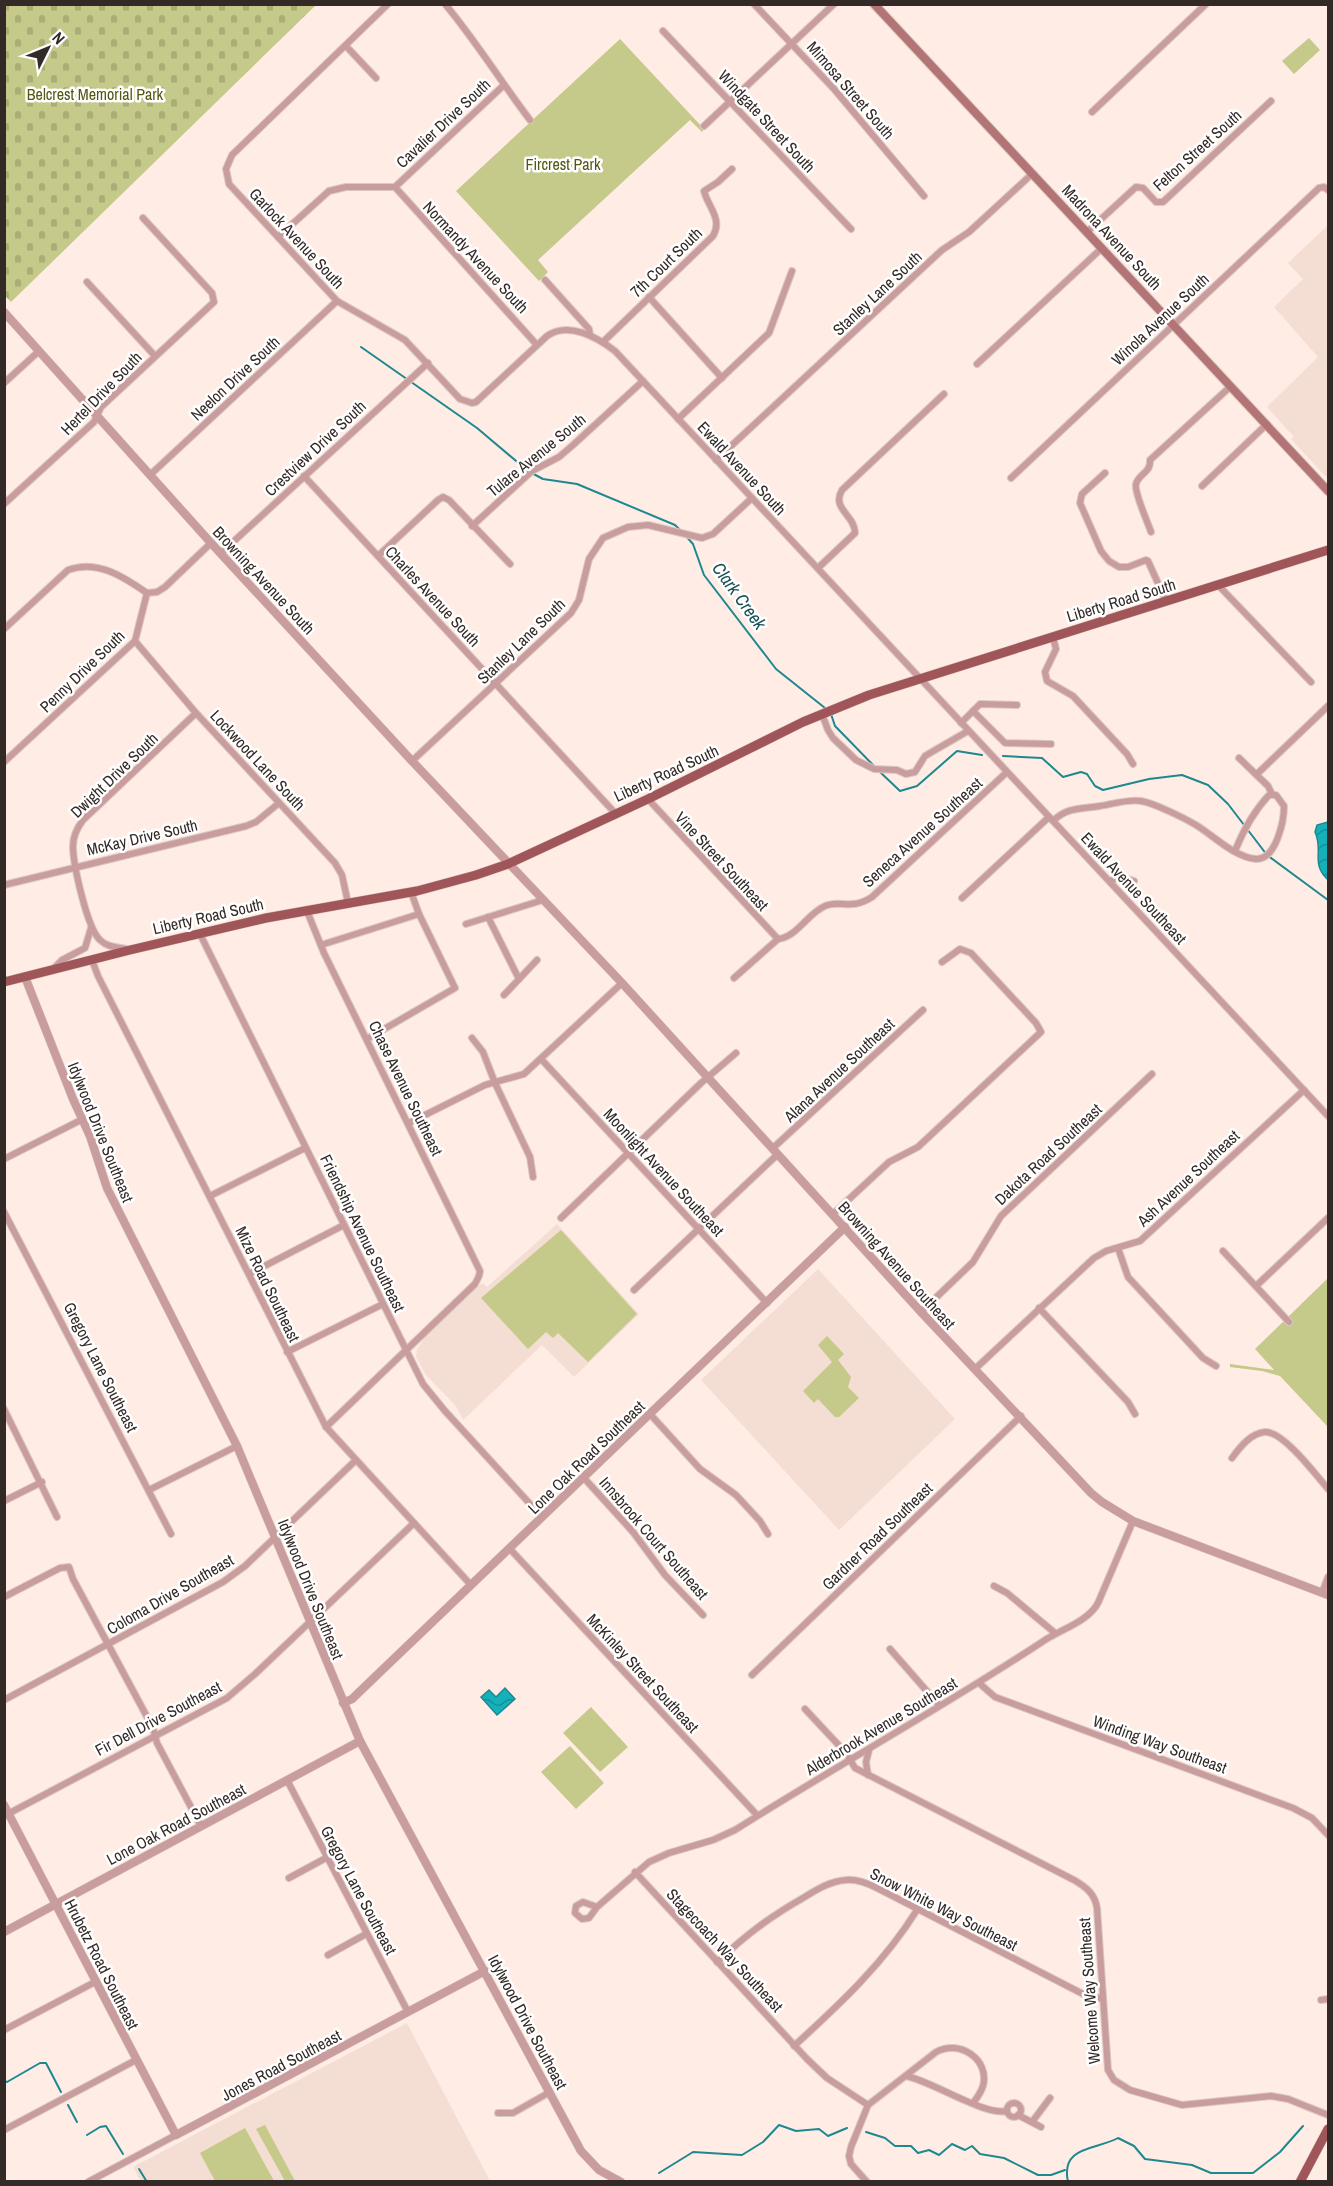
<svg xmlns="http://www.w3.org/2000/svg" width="1333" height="2186" font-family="'Archivo Narrow',sans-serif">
<defs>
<pattern id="cemetery-stones" width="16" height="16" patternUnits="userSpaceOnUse" patternTransform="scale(1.5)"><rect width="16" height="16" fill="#c5c989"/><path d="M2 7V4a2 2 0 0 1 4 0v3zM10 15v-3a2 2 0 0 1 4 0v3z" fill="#aaad76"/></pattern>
<pattern id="water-waves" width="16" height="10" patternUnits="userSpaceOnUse" patternTransform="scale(1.5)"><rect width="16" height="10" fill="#15b1bb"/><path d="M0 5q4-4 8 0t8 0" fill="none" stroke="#149098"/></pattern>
</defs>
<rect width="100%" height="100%" fill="#ffece5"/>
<g fill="#f4ddd3">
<polygon points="1328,225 1328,479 1291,439 1294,437 1267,407 1318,357 1274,307 1303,279 1288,263"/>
<polygon points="557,1224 639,1314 574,1377 542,1345 463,1420 456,1406 426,1375 416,1357 417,1349 428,1333 482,1283 487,1287"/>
<polygon points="818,1269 955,1419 839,1530 701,1380"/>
<polygon points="407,2023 490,2181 141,2182 133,2167"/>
</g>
<polygon fill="url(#cemetery-stones)" points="4,5 5,4 316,5 11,302 4,295"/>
<g fill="#c5c989">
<polygon points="1309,38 1320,50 1294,74 1282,61"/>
<polygon points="620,39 704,129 702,132 690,120 538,260 548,272 539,281 456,191"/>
<polygon points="561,1230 637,1314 588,1362 558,1333 553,1338 546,1332 528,1349 481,1298"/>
<polygon points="1328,1278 1328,1425 1327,1426 1280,1376 1262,1371 1230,1367 1230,1364 1274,1370 1255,1349"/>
<polygon points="827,1336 844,1354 838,1360 851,1377 848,1387 859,1398 839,1417 835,1417 818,1399 814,1403 803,1391 832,1362 818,1345"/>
<polygon points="591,1707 628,1747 600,1772 563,1733"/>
<polygon points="570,1746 604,1783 576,1809 541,1772"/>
<polygon points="265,2125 295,2181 285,2181 256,2129"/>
<polygon points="245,2128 274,2181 215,2181 200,2153"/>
</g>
<g fill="url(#water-waves)" stroke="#1e888f" stroke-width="1.5">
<path d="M1328 822V880C1310 863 1324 851 1315 832L1317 825Z"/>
<polygon points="505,1688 515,1699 497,1715 481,1697 489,1690 496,1697"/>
</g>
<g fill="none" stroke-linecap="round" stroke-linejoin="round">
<g stroke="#1e888f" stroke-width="2">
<polyline points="361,347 477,428 528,471 543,479 577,484 675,525 680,530"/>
<polyline points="686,536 693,544 704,575 776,669 825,708"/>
<polyline points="831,714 835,726 875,767"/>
<polyline points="1003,756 1042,758 1063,777 1081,772 1087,774 1095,786 1103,790 1149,779 1182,775 1208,785 1228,804 1267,855 1328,900"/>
<polyline points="879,771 900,791 917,786 957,751 982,755"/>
<polyline points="4,2081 7,2082 40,2063 46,2063 61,2092"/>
<polyline points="68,2105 77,2122"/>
<polyline points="866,2132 885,2138 895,2146 911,2146 918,2153 929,2150 939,2155 952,2144 965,2150 972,2146 980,2154 1004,2158 1038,2175 1051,2175 1065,2170"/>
<polyline points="87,2135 100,2127 106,2126 123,2154"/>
<polyline points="139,2169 147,2182"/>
<polyline points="659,2173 693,2152 742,2155 763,2142 779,2125 796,2131 819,2129 828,2136 847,2128"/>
<path d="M1068 2182C1060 2145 1097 2150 1118 2138L1134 2146 1145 2159 1192 2165 1211 2173H1253L1280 2152 1303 2126"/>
</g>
<g stroke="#dac9c3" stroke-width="8">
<g id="minor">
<path d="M388 4 232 155 226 169 229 184 337 301 405 340 460 399 472 403 476 402 547 336C568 321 597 337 615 351L1328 1116"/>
<path d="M445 4C476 41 501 82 530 120"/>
<polyline points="754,4 834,89 924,196"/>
<polyline points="663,31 851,229"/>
<polyline points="346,46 376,78"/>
<polyline points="1092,112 1206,4"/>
<polyline points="704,126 834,4"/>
<polyline points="395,187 537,345"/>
<polyline points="1087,232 1136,187 1143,188 1156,202 1163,202 1271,101"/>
<polyline points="278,237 329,191 346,187 395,187 504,85"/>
<polyline points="545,280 589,329 590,335"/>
<polyline points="87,282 155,356"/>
<polyline points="649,297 722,378"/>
<path d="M603 342 713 236C723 219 708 207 704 191L718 182 732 169"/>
<polyline points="977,364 1102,248"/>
<polyline points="4,383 39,351"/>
<polyline points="678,419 769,333 792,271"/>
<polyline points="716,460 942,250 969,232 1032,174"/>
<polyline points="1105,473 1082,494 1080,503 1101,551 1109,561 1119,567 1128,567 1146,560 1148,561 1166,601"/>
<polyline points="150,475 337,301"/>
<polyline points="304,476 615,813"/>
<polyline points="1011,478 1319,188 1324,187 1328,190"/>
<polyline points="1202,486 1267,424"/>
<polyline points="4,504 94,422 101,407 214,302 212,293 143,218"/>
<polyline points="472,526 532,471 559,457 573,445 643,381"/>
<path d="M1151 532C1148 523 1134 492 1136 484 1139 473 1151 473 1150 460L1231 386"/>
<polyline points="221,553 428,363"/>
<polyline points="378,556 438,500 443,497 449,500 510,564"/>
<path d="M818 568 855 533C855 515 831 509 842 490L944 394"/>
<polyline points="1218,585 1311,682"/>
<path d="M4 629 68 570C97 559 124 577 147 593"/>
<polyline points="1053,637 1056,649 1045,672 1047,681 1073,696 1127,754 1133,764"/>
<polyline points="135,641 196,713 335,863 342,875 348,903"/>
<polyline points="973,711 1005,743 1051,744"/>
<polyline points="822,714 828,730 833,738 856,760 874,769 897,770 906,774 915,772 925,756 930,753 968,731"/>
<polyline points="961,723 980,704 1017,705"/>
<polyline points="1239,758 1268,786 1272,794"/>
<polyline points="412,761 571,613 579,600 589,559 603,538 628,527 648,525 702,538 713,534 752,498"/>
<polyline points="4,762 135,641 147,593 157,592 165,587 211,543"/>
<polyline points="1257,774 1328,706"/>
<polyline points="648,799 778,939"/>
<path d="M1053 821C1067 807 1081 809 1100 806 1112 804 1129 799 1141 801 1154 803 1184 818 1196 825 1214 836 1234 857 1256 859 1276 860 1284 821 1284 806L1276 795H1269C1255 810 1243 831 1235 851"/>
<polyline points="1110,881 1121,877 1134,881"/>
<polyline points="4,885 246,826 256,822 279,803"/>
<polyline points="411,892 419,914"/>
<polyline points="962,898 1049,817"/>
<polyline points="307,911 324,953 480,1271 479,1276 475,1284 326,1427"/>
<polyline points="488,917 519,979"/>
<polyline points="466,924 543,900"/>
<polyline points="200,934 423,1384 445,1411 542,1517"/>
<polyline points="321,945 419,914 455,988 367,1039"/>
<path d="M126 949C116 947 107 947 100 940 87 928 73 864 73 846 73 836 77 828 83 820L196 713"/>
<polyline points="92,960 98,976 326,1427 471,1585"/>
<polyline points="54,968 62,960 85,948 91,928"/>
<path d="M734 978 778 939C797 937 808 913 825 906 840 899 851 911 872 897L1007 772"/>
<polyline points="504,995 537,960"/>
<polyline points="472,1038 483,1052 495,1083 530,1157 533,1177"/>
<polyline points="542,1060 767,1303"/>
<polyline points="409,1123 485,1085 524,1074 622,983"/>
<polyline points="773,1148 923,1010"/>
<polyline points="4,1159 81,1120"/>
<polyline points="210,1196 305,1148"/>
<polyline points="4,1212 171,1534"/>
<polyline points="833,1214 889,1162 918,1147 1041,1032 1036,1023 971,953 960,949 942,962"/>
<polyline points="561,1218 701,1083 736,1053"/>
<polyline points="1118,1248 1128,1277 1203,1358 1216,1366"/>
<polyline points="1223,1251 1289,1322"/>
<polyline points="249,1274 344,1225"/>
<polyline points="1256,1286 1328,1218"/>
<polyline points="634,1290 778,1154"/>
<polyline points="1039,1308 1128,1402 1135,1414"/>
<polyline points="921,1312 973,1262 1001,1216 1152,1074"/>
<polyline points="287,1352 383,1304"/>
<polyline points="975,1369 1094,1258 1106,1251 1140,1241 1304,1090"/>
<polyline points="4,1409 57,1517"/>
<polyline points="650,1414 700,1469 736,1495 760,1521 768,1534"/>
<path d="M1232 1458C1240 1447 1251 1433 1265 1432 1283 1431 1316 1475 1328 1489"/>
<polyline points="584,1478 633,1532 665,1575 703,1615"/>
<polyline points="149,1490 237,1446"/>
<polyline points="4,1501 42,1482"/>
<polyline points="510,1549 757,1815"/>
<polyline points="994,1586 1007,1593 1055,1633"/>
<polyline points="1322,1593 1328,1577"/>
<polyline points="4,1597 60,1568 69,1567 73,1579 153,1728 157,1743 201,1826"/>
<polyline points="890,1649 939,1705"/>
<polyline points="752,1675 1021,1416"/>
<polyline points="979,1683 995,1697 1293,1808 1312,1818 1328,1835"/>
<polyline points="4,1700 223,1582 245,1566 356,1460"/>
<path d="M805 1709 846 1753 855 1768 1074 1880C1086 1887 1095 1894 1097 1908L1108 2070 1114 2080 1130 2090 1182 2105 1271 2096 1288 2099 1328 2115"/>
<polyline points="868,1775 866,1762 869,1750"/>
<polyline points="287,1780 408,2012"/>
<polyline points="4,1816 227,1698 255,1674 414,1523"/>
<polyline points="635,1872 807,2059 827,2078 868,2105"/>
<polyline points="289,1878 326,1858"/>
<path d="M597 1907 583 1902 576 1906 575 1913 582 1919 589 1918 597 1907 649 1862 669 1853 713 1840 735 1830C836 1766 942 1708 1042 1642 1059 1630 1088 1622 1098 1603L1133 1521"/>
<polyline points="328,1955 366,1934"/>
<path d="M717 1962C746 1935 768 1918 803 1898 816 1890 830 1881 846 1880 857 1879 867 1883 877 1888L1083 1994 1103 1999"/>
<polyline points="1321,2000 1328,1999"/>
<polyline points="4,2030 95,1982"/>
<path d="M794 2046C840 2004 884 1963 917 1910"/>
<path d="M906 2076C932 2081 984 2116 1007 2111"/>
<circle cx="1014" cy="2110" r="7"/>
<polyline points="498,2113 513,2113 550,2092"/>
<polyline points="1018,2115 1041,2127"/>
<polyline points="1032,2122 1050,2098"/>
<polyline points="4,2130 136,2060"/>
<polyline points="88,2182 176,2135"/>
<path d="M867 2182 851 2164 849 2156 851 2147 868 2105 936 2052C959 2039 990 2059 983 2086 981 2092 977 2098 973 2103"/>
</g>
</g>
<g stroke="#dac9c3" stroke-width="9">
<g id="tertiary">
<polyline points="4,312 211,543 412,761 622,983 921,1312 1091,1493 1102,1502 1133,1521 1328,1595"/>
<polyline points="25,977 73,1099 90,1136 107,1188 237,1446 360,1741 581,2151 599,2170 621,2182"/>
<polyline points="343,1703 352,1699 378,1674 845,1227"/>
<polyline points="4,1805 176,2135 485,1971"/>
<polyline points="4,1932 360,1741"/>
</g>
</g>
<g stroke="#dac9c3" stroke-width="10">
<polyline id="secondary" points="874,4 1328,491"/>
</g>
<g stroke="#dac9c3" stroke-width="10">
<g id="primary">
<polyline points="4,982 130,950 266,918 417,891 476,875 508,864 648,799 803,722 869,695 1328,550"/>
<polyline points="1300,2182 1328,2129"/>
</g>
</g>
<use href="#minor" stroke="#c99d9d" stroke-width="6"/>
<use href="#tertiary" stroke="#c99d9d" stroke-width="8"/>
<use href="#secondary" stroke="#b27475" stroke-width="8"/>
<use href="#primary" stroke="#a05658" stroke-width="9"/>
</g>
<g text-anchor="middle" stroke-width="5" stroke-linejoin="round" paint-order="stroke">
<g font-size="16" fill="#332a27" stroke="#fff">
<text transform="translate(851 90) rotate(49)" y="6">Mimosa Street South</text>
<text transform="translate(767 121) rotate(47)" y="6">Windgate Street South</text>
<text transform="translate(443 123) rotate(-43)" y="6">Cavalier Drive South</text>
<text transform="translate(1197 150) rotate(-42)" y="6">Felton Street South</text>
<text transform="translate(1112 237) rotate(47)" y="6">Madrona Avenue South</text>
<text transform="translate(297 238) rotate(47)" y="6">Garlock Avenue South</text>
<text transform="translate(476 257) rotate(47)" y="6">Normandy Avenue South</text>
<text transform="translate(666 262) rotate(-44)" y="6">7th Court South</text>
<text transform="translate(877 293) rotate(-43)" y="6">Stanley Lane South</text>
<text transform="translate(1160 319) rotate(-43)" y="6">Winola Avenue South</text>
<text transform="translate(235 378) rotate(-43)" y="6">Neelon Drive South</text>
<text transform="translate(101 393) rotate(-46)" y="6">Hertel Drive South</text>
<text transform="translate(315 448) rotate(-43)" y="6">Crestview Drive South</text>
<text transform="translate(536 455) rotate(-39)" y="6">Tulare Avenue South</text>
<text transform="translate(742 468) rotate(47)" y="6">Ewald Avenue South</text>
<text transform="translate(264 580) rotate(47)" y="6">Browning Avenue South</text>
<text transform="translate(433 596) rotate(47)" y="6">Charles Avenue South</text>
<text transform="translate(1121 600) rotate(-17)" y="6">Liberty Road South</text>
<text transform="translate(521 641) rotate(-44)" y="6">Stanley Lane South</text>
<text transform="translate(82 671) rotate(-44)" y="6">Penny Drive South</text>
<text transform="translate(258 760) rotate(47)" y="6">Lockwood Lane South</text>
<text transform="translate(666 773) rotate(-25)" y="6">Liberty Road South</text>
<text transform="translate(114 775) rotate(-44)" y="6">Dwight Drive South</text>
<text transform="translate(922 832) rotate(-42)" y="6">Seneca Avenue Southeast</text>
<text transform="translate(142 837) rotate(-13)" y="6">McKay Drive South</text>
<text transform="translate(722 861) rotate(47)" y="6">Vine Street Southeast</text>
<text transform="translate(1134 888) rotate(47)" y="6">Ewald Avenue Southeast</text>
<text transform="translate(208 916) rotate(-13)" y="6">Liberty Road South</text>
<text transform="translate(839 1070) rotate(-43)" y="6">Alana Avenue Southeast</text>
<text transform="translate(406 1088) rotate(64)" y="6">Chase Avenue Southeast</text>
<text transform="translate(101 1132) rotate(68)" y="6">Idylwood Drive Southeast</text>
<text transform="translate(1048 1154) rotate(-43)" y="6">Dakota Road Southeast</text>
<text transform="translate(664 1172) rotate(47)" y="6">Moonlight Avenue Southeast</text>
<text transform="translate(1188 1178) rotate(-43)" y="6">Ash Avenue Southeast</text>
<text transform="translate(363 1233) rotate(64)" y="6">Friendship Avenue Southeast</text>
<text transform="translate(897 1265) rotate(48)" y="6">Browning Avenue Southeast</text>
<text transform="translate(268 1284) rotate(64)" y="6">Mize Road Southeast</text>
<text transform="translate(101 1367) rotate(63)" y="6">Gregory Lane Southeast</text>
<text transform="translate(586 1457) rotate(-44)" y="6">Lone Oak Road Southeast</text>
<text transform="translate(877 1536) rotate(-44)" y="6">Gardner Road Southeast</text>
<text transform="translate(654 1538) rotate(49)" y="6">Innsbrook Court Southeast</text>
<text transform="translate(311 1589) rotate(68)" y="6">Idylwood Drive Southeast</text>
<text transform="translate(170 1594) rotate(-30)" y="6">Coloma Drive Southeast</text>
<text transform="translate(643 1673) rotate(47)" y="6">McKinley Street Southeast</text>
<text transform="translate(158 1718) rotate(-28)" y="6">Fir Dell Drive Southeast</text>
<text transform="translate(881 1726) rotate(-31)" y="6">Alderbrook Avenue Southeast</text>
<text transform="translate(1160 1744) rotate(20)" y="6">Winding Way Southeast</text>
<text transform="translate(176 1824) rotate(-28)" y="6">Lone Oak Road Southeast</text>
<text transform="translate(359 1890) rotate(62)" y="6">Gregory Lane Southeast</text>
<text transform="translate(944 1909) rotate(27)" y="6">Snow White Way Southeast</text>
<text transform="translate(725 1950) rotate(47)" y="6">Stagecoach Way Southeast</text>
<text transform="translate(102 1964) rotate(63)" y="6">Hrubetz Road Southeast</text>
<text transform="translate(1089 1991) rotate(-94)" y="6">Welcome Way Southeast</text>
<text transform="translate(528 2022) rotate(62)" y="6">Idylwood Drive Southeast</text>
<text transform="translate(281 2065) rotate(-28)" y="6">Jones Road Southeast</text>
</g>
<g font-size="16" fill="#555612" stroke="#fff">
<text x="95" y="100">Belcrest Memorial Park</text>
<text x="563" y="170">Fircrest Park</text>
</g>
<g font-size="18" font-style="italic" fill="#195256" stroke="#fff">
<text transform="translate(739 596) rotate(54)" y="6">Clark Creek</text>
</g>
</g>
<rect width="1333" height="2186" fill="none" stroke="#332a27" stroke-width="12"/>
<g transform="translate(48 48) rotate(47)" stroke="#ffffff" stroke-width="4.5" paint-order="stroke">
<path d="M0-4.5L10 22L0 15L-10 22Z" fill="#332a27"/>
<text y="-9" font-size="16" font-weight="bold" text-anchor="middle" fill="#332a27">N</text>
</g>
</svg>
